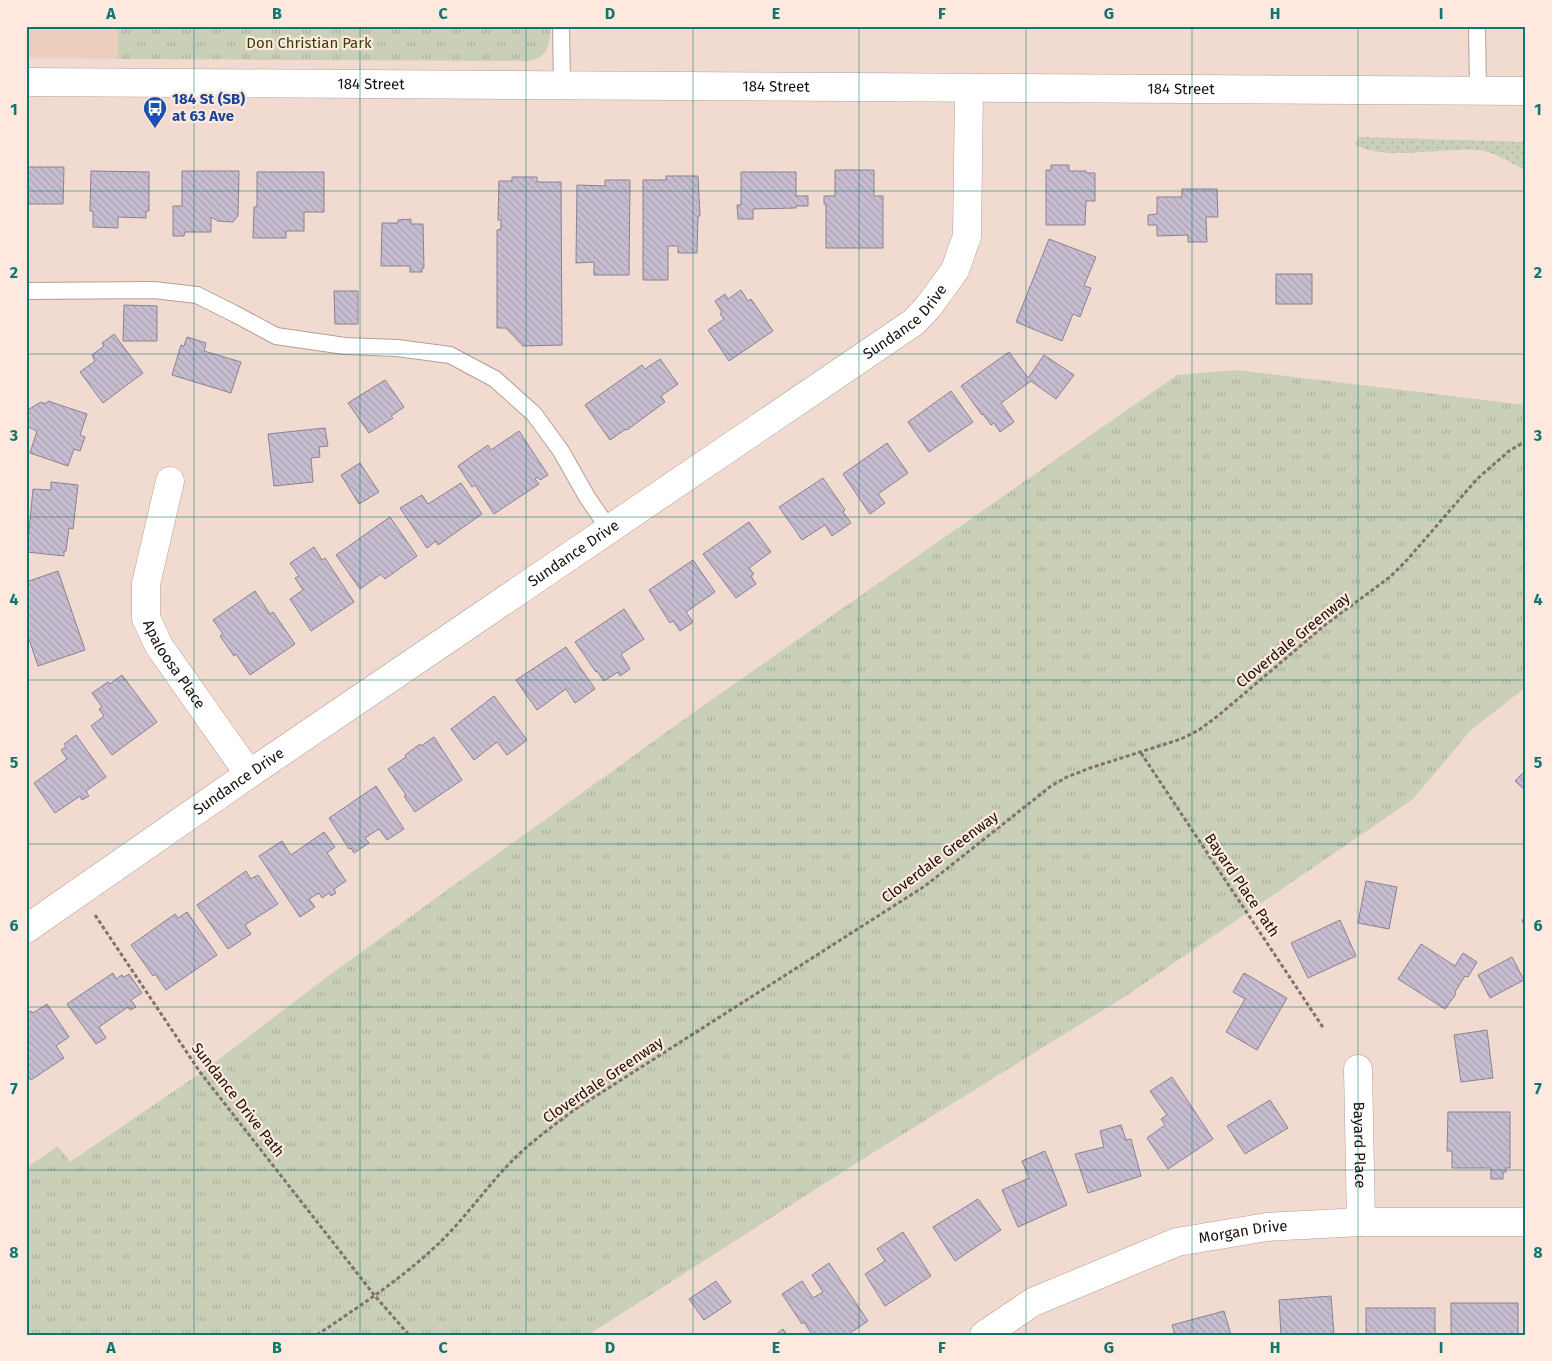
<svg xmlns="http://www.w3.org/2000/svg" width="1552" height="1361" font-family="'Fira Sans',sans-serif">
<defs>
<pattern id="grass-dots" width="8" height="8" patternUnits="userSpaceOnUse" patternTransform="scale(1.25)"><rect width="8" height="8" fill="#cacfb8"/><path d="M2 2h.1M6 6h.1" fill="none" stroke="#adb19d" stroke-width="1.8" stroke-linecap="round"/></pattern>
<pattern id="park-tufts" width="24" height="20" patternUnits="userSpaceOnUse" patternTransform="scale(1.25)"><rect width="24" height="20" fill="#cacfb8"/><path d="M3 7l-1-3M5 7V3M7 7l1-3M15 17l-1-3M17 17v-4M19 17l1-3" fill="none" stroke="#adb19d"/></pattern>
<pattern id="building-back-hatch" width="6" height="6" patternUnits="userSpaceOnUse" patternTransform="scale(1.25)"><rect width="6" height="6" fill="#c7bdd0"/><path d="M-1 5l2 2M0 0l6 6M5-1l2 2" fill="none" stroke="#aaa1b1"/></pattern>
</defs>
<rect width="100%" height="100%" fill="#f1dbd0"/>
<polygon fill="#eccebf" points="26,26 118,26 118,59 26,58"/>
<path fill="url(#grass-dots)" d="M1359 137 1526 142V171C1513 164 1498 154 1484 151 1452 145 1380 163 1355 144Z"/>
<g fill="url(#park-tufts)">
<path d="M118 26H550C550 45 549 56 529 61L118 59Z"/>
<polygon points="1236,370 1526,405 1526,687 1471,730 1413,799 1126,996 866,1157 588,1335 26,1335 26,1168 58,1146 70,1162 205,1070 328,976 704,705 1177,375"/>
</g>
<g fill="url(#building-back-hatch)" stroke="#8a8193">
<polygon points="1051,165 1069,165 1069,171 1086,171 1086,173 1095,173 1095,201 1086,201 1085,225 1046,225 1046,170 1051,170"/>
<polygon points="26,167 64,167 63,204 26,204"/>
<polygon points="835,170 874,170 874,196 883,196 883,248 826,248 826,204 824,204 824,196 835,196"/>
<polygon points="91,171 149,172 149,211 146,211 146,218 118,217 118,228 93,227 93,211 90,211"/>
<polygon points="182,171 239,171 238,216 233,222 218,221 211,217 211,232 185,232 184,236 173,236 173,206 182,206"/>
<polygon points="257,172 324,172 324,212 304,212 304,231 286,231 286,238 253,238 254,207 257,207"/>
<polygon points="741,172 796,172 796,196 808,196 808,206 796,206 796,208 753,209 753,219 738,219 737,205 741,205"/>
<polygon points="666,176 698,176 700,216 698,216 697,253 678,253 678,246 668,246 668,280 643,280 643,180 666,180"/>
<polygon points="512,177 537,177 537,182 561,182 562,345 523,346 506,328 497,328 497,230 501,229 501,220 498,220 499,181 512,181"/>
<polygon points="605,180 630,180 629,275 594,275 594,262 576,263 577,185 605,186"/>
<polygon points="1182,189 1217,189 1218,217 1206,217 1207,242 1188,242 1188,235 1157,236 1157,225 1148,225 1148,215 1157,214 1157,197 1182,197"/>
<polygon points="411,219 411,224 423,224 424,268 422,268 422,272 410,272 410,266 381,266 382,223 398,223 398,220"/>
<polygon points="1049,239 1096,257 1084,286 1091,288 1080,317 1073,314 1062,341 1016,322"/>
<rect x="1276" y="274" width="36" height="30"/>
<polygon points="741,290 748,301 751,299 773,331 729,361 708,330 724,319 720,314 722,312 715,301 725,294 728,299"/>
<polygon points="334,291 358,291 358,324 335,324"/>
<polygon points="124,305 157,306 157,341 123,341"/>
<polygon points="114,334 143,373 103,403 80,372 95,361 92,355 104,346 102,343"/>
<polygon points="187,337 206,343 204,351 241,362 231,393 172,375 181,345 184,346"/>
<polygon points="1009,352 1028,378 1044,355 1074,375 1056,399 1031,381 1001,403 1014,422 1000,432 994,423 991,425 983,414 982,415 961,386"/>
<polygon points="660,359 678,384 661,396 665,402 627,430 626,429 610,440 585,405 642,365 645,369"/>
<polygon points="385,380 404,407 391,416 393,418 369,433 348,403"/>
<polygon points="951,391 973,422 929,452 908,422"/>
<polygon points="48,401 87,414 80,435 85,437 80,451 74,449 68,466 30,453 37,431 26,426 26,411 41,402 46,404"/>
<polygon points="325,428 328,446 319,447 320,457 311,458 313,482 274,486 268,434"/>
<polygon points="519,431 548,475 540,480 538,477 535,479 539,484 494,514 475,485 472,487 458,466 488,445 491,450"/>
<polygon points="887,443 908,473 878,494 885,503 870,514 843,474"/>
<polygon points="360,463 379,492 359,504 341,475"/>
<polygon points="823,478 845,510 843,512 851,523 832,536 825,525 802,540 779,507"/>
<polygon points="51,482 78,485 73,529 69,528 66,551 64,551 64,556 27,552 33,489 51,490"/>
<polygon points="461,483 482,514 438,545 436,541 427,548 400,508 422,495 428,504"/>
<polygon points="390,517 417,556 385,579 381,574 360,589 336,555"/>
<polygon points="749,522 771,552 749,568 754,574 751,576 756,584 736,598 703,554"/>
<polygon points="314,547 322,560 325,558 354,602 311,631 290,599 303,590 295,578 299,576 290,563"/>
<polygon points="693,560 715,592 686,612 693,622 680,631 673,621 670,623 649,590"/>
<polygon points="58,571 85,650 38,666 29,639 26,641 26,582"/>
<polygon points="255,591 270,614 273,612 295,644 250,675 236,654 234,656 220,636 223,634 213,620"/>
<polygon points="624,609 644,639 621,654 630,669 620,676 618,672 604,681 597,671 596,672 575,642"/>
<polygon points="566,647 595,689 575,703 566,689 537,710 516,680"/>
<polygon points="122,675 157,722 112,755 91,726 104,716 99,709 102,707 92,693 108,682 110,684"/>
<polygon points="494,696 527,740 507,755 497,742 474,760 451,729"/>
<polygon points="76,735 106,777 86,791 89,796 82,800 80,796 55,813 34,783 67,759 61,750 66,747 64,744"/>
<polygon points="434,737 462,780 415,812 404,796 406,795 388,769 406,757 405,755 420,744 421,746"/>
<polygon points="1526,770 1526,791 1515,781"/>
<polygon points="376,786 404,829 387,840 379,829 365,838 369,843 354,853 351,848 349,849 329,818"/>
<polygon points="324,832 335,847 327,853 346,881 334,889 336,893 331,896 329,893 322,898 319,893 309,899 315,907 300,917 259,856 282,841 291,855"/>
<polygon points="246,871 251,879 258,875 278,904 245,925 251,934 228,949 197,905"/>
<polygon points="1366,881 1397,887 1389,929 1358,923"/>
<polygon points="187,912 217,955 166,990 155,974 153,976 131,945 175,914 178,918"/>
<polygon points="1526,918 1526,931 1522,920"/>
<polygon points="1340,920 1356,956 1308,978 1291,943"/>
<polygon points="1421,944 1455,966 1463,953 1477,962 1468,977 1465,976 1455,992 1456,994 1445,1009 1398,979"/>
<polygon points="1512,957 1524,980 1490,998 1478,975"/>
<polygon points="113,973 116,979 122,975 124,977 129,974 142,993 131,1000 136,1007 130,1010 128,1007 99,1027 106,1038 96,1044 67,1004"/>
<polygon points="1244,973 1287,998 1257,1050 1226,1032 1245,999 1233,992"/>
<polygon points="47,1004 69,1037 56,1046 64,1058 31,1080 26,1072 26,1014 31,1011 33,1013"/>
<polygon points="1487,1030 1493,1078 1461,1082 1454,1035"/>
<polygon points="1172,1077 1213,1139 1168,1169 1147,1138 1165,1125 1161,1119 1167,1115 1150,1091"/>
<polygon points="1270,1100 1288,1128 1245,1154 1227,1126"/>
<polygon points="1448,1112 1510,1112 1510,1168 1506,1168 1506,1172 1503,1172 1503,1179 1491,1179 1491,1168 1452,1168 1452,1151 1447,1151"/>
<polygon points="1121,1125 1126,1140 1131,1139 1141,1176 1088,1193 1075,1154 1104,1147 1100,1131"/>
<polygon points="1045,1151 1067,1205 1018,1227 1002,1190 1029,1178 1022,1161"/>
<polygon points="978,1199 1001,1230 955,1261 933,1227"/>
<polygon points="903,1232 931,1276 885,1306 865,1274 885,1261 877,1249"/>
<polygon points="829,1263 868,1321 847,1335 812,1335 804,1322 802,1324 782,1294 802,1281 813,1298 823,1292 812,1275"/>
<polygon points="716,1281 731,1302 704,1320 689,1299"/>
<polygon points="1331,1296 1334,1335 1281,1335 1279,1300"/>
<rect x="1451" y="1303" width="67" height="32"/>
<rect x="1366" y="1308" width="69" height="27"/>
<polygon points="1224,1311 1231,1335 1175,1335 1172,1325"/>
<polygon points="783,1329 787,1335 775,1335"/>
</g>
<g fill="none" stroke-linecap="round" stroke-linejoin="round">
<g stroke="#b49f94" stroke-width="18">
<g id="service">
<polyline points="561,26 562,85"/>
<polyline points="1477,26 1478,91"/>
<polyline points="26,291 154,290 197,295 235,314 276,336 345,346 397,348 450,355 495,379 534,414 561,451 587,497 609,529"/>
</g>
</g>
<g stroke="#b49f94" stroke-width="29">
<g id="minor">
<path id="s1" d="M170 481 146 584V618L159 646 249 774"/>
<path id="s2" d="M26 929 249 774 914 322 929 306 955 270 967 236 969 88"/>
<path id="s3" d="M1358 1069 1361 1222"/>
<path id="s4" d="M984 1335 1033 1302 1177 1242 1267 1227 1361 1222H1526"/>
</g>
</g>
<g stroke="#b49f94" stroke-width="29">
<g id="secondary">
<path id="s5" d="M26 82 1526 91"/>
</g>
</g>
<g stroke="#81736c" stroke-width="3" stroke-dasharray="4 2.5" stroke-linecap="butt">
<polyline points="1141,753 1324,1029"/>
<polyline points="95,915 200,1072 375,1296 409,1335"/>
<path d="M317 1335C358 1307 400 1280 436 1246 463 1221 484 1190 509 1164 529 1143 552 1127 574 1110L925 886 1051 786 1067 777 1090 768 1181 739 1199 730 1219 715 1325 625 1390 577 1407 560 1477 479 1509 451 1526 441"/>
</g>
<use href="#service" stroke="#fff" stroke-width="16"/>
<use href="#minor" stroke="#fff" stroke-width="28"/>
<use href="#secondary" stroke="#fff" stroke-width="28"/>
</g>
<path fill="none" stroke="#0f766e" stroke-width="1" stroke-opacity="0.55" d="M194 26V1335M360 26V1335M526 26V1335M693 26V1335M859 26V1335M1026 26V1335M1192 26V1335M1358 26V1335M26 191H1526M26 354H1526M26 517H1526M26 680H1526M26 844H1526M26 1007H1526M26 1170H1526"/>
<defs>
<g id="bus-pin" transform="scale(1.25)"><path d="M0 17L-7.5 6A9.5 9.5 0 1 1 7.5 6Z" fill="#1a4fb4" stroke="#ffe8dd"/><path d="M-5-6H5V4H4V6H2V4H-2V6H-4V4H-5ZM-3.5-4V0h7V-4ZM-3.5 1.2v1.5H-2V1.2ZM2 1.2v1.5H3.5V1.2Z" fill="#fff"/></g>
</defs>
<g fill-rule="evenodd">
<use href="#bus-pin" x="155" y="108"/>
</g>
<g text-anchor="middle" stroke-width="4.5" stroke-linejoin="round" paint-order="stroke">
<g font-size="15" fill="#363e06" stroke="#ffe8dd">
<text x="309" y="48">Don Christian Park</text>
</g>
<g font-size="15" fill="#17100c" stroke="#ffe8dd">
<text dy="5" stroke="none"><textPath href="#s5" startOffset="345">184 Street</textPath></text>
<text dy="5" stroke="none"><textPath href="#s5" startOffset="750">184 Street</textPath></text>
<text dy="5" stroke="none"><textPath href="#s5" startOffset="1155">184 Street</textPath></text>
<text dy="5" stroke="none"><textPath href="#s2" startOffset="1069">Sundance Drive</textPath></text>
<text dy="5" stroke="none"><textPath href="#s2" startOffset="664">Sundance Drive</textPath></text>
<text transform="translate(1293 640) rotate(-39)" y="5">Cloverdale Greenway</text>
<text dy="5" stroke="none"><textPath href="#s1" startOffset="194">Apaloosa Place</textPath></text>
<text dy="5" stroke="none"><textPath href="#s2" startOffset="259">Sundance Drive</textPath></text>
<text transform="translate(940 857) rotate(-37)" y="5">Cloverdale Greenway</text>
<text transform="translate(1242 885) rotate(56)" y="5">Bayard Place Path</text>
<text transform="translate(603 1080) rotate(-34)" y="5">Cloverdale Greenway</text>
<text transform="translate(238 1100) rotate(52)" y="5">Sundance Drive Path</text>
<text dy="5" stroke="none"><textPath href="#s3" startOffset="76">Bayard Place</textPath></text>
<text dy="5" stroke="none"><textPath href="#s4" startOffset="282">Morgan Drive</textPath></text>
</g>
<g font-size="15" font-weight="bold" fill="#164399" stroke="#ffe8dd" text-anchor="start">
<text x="172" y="104">184 St (SB)<tspan x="172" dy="17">at 63 Ave</tspan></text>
</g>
</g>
<rect width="1552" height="1361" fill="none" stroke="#ffe8dd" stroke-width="55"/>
<rect x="28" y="28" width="1496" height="1306" fill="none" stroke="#0f766e" stroke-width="2"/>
<g font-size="16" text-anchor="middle" font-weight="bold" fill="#0f766e">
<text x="111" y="19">A</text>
<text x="277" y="19">B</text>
<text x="443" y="19">C</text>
<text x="610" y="19">D</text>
<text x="776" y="19">E</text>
<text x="942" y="19">F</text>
<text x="1109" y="19">G</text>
<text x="1275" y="19">H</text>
<text x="1441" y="19">I</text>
<text x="14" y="115">1</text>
<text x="1538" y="115">1</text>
<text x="14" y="278">2</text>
<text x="1538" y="278">2</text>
<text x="14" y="441">3</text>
<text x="1538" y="441">3</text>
<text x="14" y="605">4</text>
<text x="1538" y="605">4</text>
<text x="14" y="768">5</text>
<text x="1538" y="768">5</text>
<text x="14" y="931">6</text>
<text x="1538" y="931">6</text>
<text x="14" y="1094">7</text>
<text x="1538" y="1094">7</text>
<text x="14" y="1258">8</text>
<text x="1538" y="1258">8</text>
<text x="111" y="1353">A</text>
<text x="277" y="1353">B</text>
<text x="443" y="1353">C</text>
<text x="610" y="1353">D</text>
<text x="776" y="1353">E</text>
<text x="942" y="1353">F</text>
<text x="1109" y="1353">G</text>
<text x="1275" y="1353">H</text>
<text x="1441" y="1353">I</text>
</g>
</svg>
